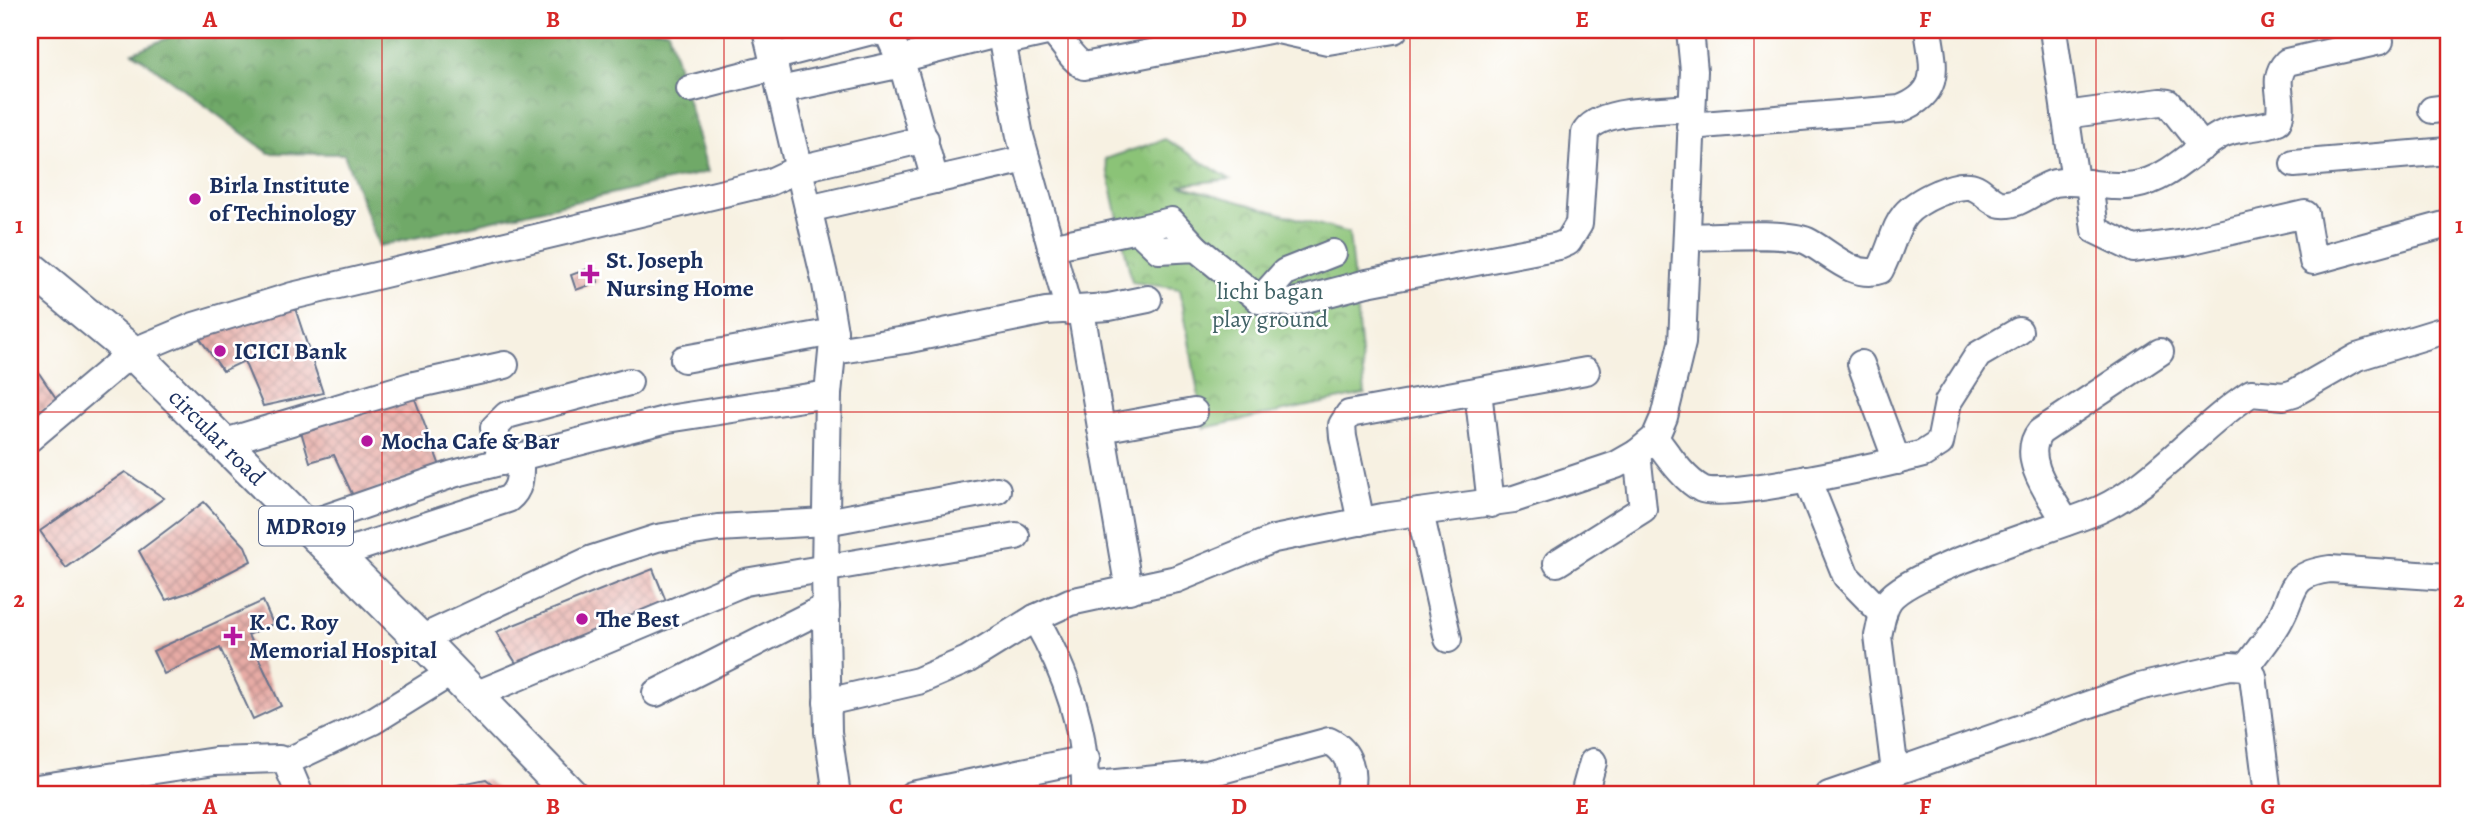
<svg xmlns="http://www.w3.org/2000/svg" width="2478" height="825" font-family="Alegreya,serif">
<defs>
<pattern id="forest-crowns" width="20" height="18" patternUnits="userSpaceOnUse" patternTransform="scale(1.75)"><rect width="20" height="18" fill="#70a968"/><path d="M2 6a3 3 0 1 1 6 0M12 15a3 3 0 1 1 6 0" fill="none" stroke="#5b8a59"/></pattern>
<pattern id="park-crowns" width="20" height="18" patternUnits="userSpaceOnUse" patternTransform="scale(1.75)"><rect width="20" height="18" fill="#8bc377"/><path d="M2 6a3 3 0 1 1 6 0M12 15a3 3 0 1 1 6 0" fill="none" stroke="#719f65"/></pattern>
<pattern id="building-cross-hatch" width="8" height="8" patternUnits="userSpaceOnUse" patternTransform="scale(1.75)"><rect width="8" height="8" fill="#e7aba5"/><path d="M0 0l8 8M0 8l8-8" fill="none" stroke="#ba8c8a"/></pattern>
</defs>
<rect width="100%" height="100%" fill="#fff"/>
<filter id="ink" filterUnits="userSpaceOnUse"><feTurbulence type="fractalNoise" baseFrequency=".0143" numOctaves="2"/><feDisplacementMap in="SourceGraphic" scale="14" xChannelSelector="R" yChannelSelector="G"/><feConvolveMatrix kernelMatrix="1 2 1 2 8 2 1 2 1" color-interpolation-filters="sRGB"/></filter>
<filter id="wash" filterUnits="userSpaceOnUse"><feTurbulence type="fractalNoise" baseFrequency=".00686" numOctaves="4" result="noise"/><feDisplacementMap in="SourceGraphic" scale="28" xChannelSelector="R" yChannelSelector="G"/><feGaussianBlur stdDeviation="1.57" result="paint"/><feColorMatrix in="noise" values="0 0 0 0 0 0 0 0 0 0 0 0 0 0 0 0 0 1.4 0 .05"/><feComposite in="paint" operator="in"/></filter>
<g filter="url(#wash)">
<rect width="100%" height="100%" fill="#f7f1e2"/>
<polygon fill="url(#forest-crowns)" stroke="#466c63" stroke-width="2" points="187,30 668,30 708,172 379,246 344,154 269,153 133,52"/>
<polygon fill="url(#park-crowns)" stroke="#53796a" stroke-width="2" points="1165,139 1230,179 1180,185 1349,233 1365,394 1204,428 1180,289 1132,282 1105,159"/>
<g id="blocks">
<g fill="url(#building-cross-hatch)">
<polygon points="593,267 598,282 576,290 571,275"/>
<polygon points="292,299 323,393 263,406 244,361 223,371 193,329"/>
<polygon points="30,360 58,401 30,421"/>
<polygon points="412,391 440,466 354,498 334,455 310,462 300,428"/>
<polygon points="125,472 164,498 66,568 40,531"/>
<polygon points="204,502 245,546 251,561 193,591 166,600 139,551"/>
<polygon points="653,569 668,606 518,666 496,632"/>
<polygon points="263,601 273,624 248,635 281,706 253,719 220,648 164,674 153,651"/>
<polygon points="486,779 501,791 501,795 428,795 428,791"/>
</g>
</g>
</g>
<g filter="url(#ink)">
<use href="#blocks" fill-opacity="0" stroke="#68738c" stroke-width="2"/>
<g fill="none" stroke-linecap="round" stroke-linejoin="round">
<g stroke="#68738c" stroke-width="30">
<g id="minor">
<polyline points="766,30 826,284 834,332 828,394 825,570 828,732 837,795"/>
<polyline points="1000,30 1020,136 1069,311"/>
<polyline points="1278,30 1328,41 1394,30"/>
<polyline points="2053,30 2075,181"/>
<path d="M1002 42 1051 31C1064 41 1069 58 1084 66L1269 30"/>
<polyline points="772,57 872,31 888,33 902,64 935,180"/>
<polyline points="900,59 1001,33"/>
<polyline points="690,89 775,67"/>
<polyline points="780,90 902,64"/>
<polyline points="2432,110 2448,108"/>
<polyline points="2065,115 2160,102 2168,103 2203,147"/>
<path d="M1690 126 1900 109C1942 93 1934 68 1928 30"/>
<polyline points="2294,164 2448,151"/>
<polyline points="2089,183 2095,230 2134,249 2184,242 2305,214 2313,261 2448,224"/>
<polyline points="808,209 1026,159"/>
<polyline points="1137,229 1171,221 1196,248"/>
<path d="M1687 237C1714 237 1785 231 1807 241 1828 251 1854 280 1880 270 1901 229 1890 214 1938 193 1948 189 1958 185 1969 186 1982 187 1989 202 2001 204 2020 207 2037 187 2055 183 2082 178 2109 190 2135 185 2169 179 2188 154 2217 137 2235 125 2259 130 2278 121 2287 101 2269 80 2287 62L2380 41"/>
<path d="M1051 247 1137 229 1159 250 1196 248 1260 300 1290 303 1367 283 1559 246 1568 242 1579 224 1585 133C1598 108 1664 111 1691 108"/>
<polyline points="1260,300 1285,272 1333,253"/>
<polyline points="1081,311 1129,590"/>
<polyline points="834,351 905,340 1046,311 1109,307 1148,299"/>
<polyline points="684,359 834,332"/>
<polyline points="1861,364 1897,461"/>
<polyline points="1478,391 1491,504"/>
<polyline points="1101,429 1194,412"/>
<polyline points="30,438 132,352 194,326 292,296 770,182 798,169 925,139"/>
<path d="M1655 438C1668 455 1683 479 1702 489 1725 500 1890 463 1923 454L1940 443 1948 402 1978 355 2019 331"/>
<polyline points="222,443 410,386 505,365"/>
<polyline points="502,462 494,428 507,415 629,382"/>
<polyline points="1807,479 1846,576 1883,614"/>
<polyline points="1420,512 1448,639"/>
<polyline points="1361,522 1343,437 1342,425 1349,414 1586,371"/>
<path d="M2066 522C2052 498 2019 458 2040 432L2160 352"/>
<polyline points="306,525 453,474 668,419 828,394"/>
<path d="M336 555 508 499C522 488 520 474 520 457"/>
<polyline points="1557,563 1643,509 1637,453"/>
<path d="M1035 618C1067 674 1087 730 1085 795"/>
<polyline points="420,639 592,559 657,538 718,528 826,522 997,490"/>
<path d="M2246 667C2257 653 2269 638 2278 623 2297 591 2286 575 2330 569L2448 577"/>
<polyline points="656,693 826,607"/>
<polyline points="475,695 745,582 1016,536"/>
<polyline points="827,702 918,681 967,660 1035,618 1070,602 1177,579 1274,539 1383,517 1514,499 1616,465 1637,453 1655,438 1664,417 1682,343 1694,71 1690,30"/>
<polyline points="286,762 373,721 452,672"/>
<path d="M1895 772 1878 636C1881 624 1882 610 1889 600 1911 570 2057 528 2099 510 2153 486 2200 426 2251 393L2284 396 2294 393 2357 357 2448 329"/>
<path d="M1086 786 1207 774 1329 741C1350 751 1356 774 1348 795"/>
<polyline points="30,789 215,761 279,759 286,762 300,795"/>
<polyline points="912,795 1086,759"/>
<polyline points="1587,795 1586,787 1593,762"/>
<polyline points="1829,795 2139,687 2230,666 2246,667 2253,676 2268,795"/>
</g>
</g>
<g stroke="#68738c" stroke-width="37">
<polyline id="major" points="30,268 132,352 420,639 571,795"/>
</g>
<use href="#minor" stroke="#fff" stroke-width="26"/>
<use href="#major" stroke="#fff" stroke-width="33"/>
</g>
</g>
<path fill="none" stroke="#d62828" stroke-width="2" stroke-opacity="0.55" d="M382 30V795M724 30V795M1068 30V795M1410 30V795M1754 30V795M2096 30V795M30 412H2448"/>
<g fill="#b5179e" stroke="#fff" stroke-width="2.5">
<circle cx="195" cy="199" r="7"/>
<path d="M586.5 263.5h7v7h7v7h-7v7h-7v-7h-7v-7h7z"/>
<circle cx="220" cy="351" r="7"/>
<circle cx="367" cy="441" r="7"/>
<circle cx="582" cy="619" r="7"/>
<path d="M229.5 625.5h7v7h7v7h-7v7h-7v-7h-7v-7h7z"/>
</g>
<g text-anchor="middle" stroke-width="5" stroke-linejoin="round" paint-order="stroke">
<rect fill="#fff" stroke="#5f6d8e" stroke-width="2" x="259" y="506.5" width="94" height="39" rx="5"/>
<g font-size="23" font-weight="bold" fill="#1b2f5e">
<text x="306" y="534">MDR019</text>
</g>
<g font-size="24" font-weight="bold" fill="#1b2f5e" stroke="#fff" text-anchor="start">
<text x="209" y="193">Birla Institute<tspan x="209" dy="28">of Techinology</tspan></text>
<text x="606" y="268">St. Joseph<tspan x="606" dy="28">Nursing Home</tspan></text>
<text x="234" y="359">ICICI Bank</text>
<text x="381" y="449">Mocha Cafe &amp; Bar</text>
<text x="596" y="627">The Best</text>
<text x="249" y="630">K. C. Roy<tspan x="249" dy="28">Memorial Hospital</tspan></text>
</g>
<g font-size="24" fill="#426367" stroke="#fff">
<text x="1270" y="299">lichi bagan<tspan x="1270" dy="28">play ground</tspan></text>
</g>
<g font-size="24" fill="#1b2f5e" stroke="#fff">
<text transform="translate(217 437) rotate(45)" y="8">circular road</text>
</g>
</g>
<rect width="2478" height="825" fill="none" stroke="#fff" stroke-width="77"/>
<rect x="38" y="38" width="2402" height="748" fill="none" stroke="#d62828" stroke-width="2.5"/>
<g font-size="23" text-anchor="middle" font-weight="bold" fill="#d62828">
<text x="210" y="27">A</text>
<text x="553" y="27">B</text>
<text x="896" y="27">C</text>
<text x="1239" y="27">D</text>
<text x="1582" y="27">E</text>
<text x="1925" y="27">F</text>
<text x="2268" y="27">G</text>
<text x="19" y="233">1</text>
<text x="2459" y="233">1</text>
<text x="19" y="607">2</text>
<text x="2459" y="607">2</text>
<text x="210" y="814">A</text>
<text x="553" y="814">B</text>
<text x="896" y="814">C</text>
<text x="1239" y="814">D</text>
<text x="1582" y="814">E</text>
<text x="1925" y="814">F</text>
<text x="2268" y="814">G</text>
</g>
</svg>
